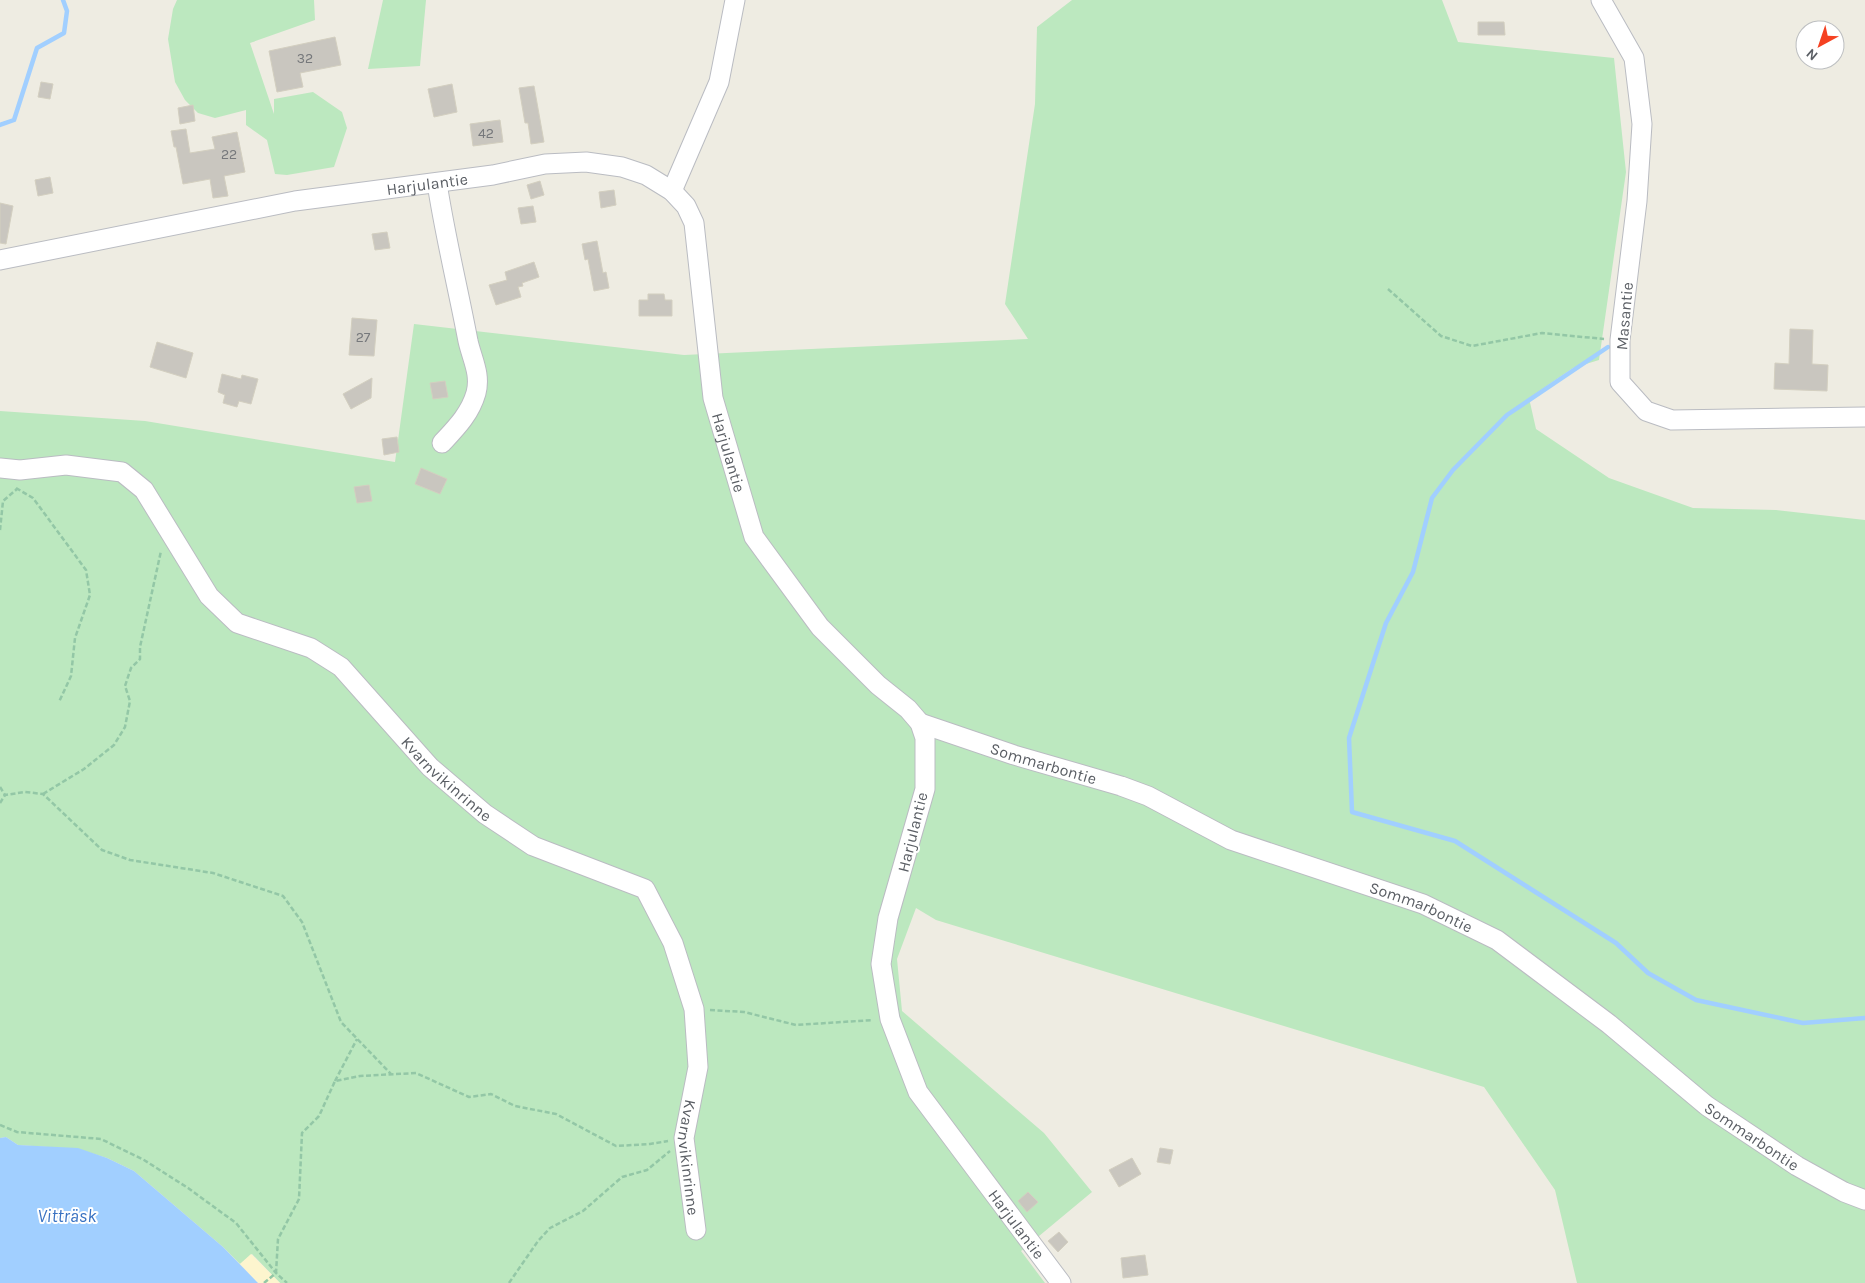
<svg xmlns="http://www.w3.org/2000/svg" width="1865" height="1283" font-family="Karla,sans-serif">
<rect width="100%" height="100%" fill="#eeece2"/>
<g fill="#bce8bf">
<polygon points="177,0 314,0 315,20 250,43 274,114 274,99 313,92 342,112 347,128 334,167 287,175 275,174 267,140 246,125 246,110 215,118 198,113 185,100 175,82 168,39 173,9"/>
<polygon points="383,0 426,0 420,66 368,69"/>
<polygon points="1072,0 1442,0 1458,42 1614,58 1626,172 1599,360 1573,368 1529,398 1536,429 1609,478 1693,508 1776,510 1865,520 1865,1283 1577,1283 1555,1190 1484,1087 936,920 916,908 897,959 902,1011 1044,1133 1092,1192 1021,1251 1045,1283 280,1283 252,1254 240,1264 223,1247 134,1171 107,1158 78,1149 18,1145 6,1137 0,1138 0,411 145,421 395,462 414,324 684,355 1028,339 1005,304 1035,104 1037,27"/>
</g>
<polygon fill="#fdf5ce" points="251,1254 280,1283 258,1283 240,1264"/>
<polygon fill="#a1cfff" points="6,1137 18,1145 78,1148 107,1158 134,1171 223,1247 258,1283 0,1283 0,1138"/>
<g fill="none" stroke-linecap="round" stroke-linejoin="round">
<g stroke="#a1cfff" stroke-width="4.5">
<polyline points="0,125 14,120 37,48 64,33 67,11 63,0"/>
<polyline points="1608,347 1507,415 1453,470 1432,498 1413,572 1386,623 1349,738 1352,812 1455,841 1616,943 1648,973 1696,1000 1803,1023 1865,1018"/>
</g>
</g>
<g fill="#c9c6bf" stroke="#d3cfc0">
<polygon points="1478,22 1504,22 1505,35 1478,35"/>
<polygon points="335,37 341,65 300,73 303,87 277,92 269,51"/>
<polygon points="41,82 53,84 50,99 38,97"/>
<polygon points="452,84 457,112 434,117 428,89"/>
<polygon points="534,86 544,142 531,144 528,123 525,123 519,88"/>
<polygon points="193,105 195,121 180,124 178,108"/>
<polygon points="500,120 503,142 473,146 470,124"/>
<polygon points="186,129 190,153 215,149 212,137 237,132 245,172 224,176 228,196 213,198 210,179 183,184 176,147 174,147 171,131"/>
<polygon points="50,177 53,193 38,196 35,180"/>
<polygon points="540,181 544,195 531,199 527,185"/>
<polygon points="614,190 616,205 601,208 599,192"/>
<polygon points="0,203 13,206 6,244 0,243"/>
<polygon points="533,206 536,222 521,224 518,208"/>
<polygon points="387,232 390,248 375,250 372,234"/>
<polygon points="597,241 603,273 606,272 609,288 594,291 588,259 585,260 582,244"/>
<polygon points="534,262 539,277 522,283 523,286 518,287 521,297 496,305 489,285 507,280 505,272"/>
<polygon points="648,294 664,294 665,300 672,300 672,316 639,316 639,300 648,300"/>
<polygon points="352,318 377,320 374,356 349,355"/>
<polygon points="1790,329 1813,330 1812,364 1828,365 1827,391 1774,389 1775,363 1789,364"/>
<polygon points="157,342 193,353 186,378 150,367"/>
<polygon points="222,374 241,379 242,375 258,379 251,404 239,401 237,407 223,403 225,395 218,392"/>
<polygon points="372,378 371,398 351,409 343,394"/>
<polygon points="445,381 448,397 433,399 430,383"/>
<polygon points="397,437 399,452 384,455 382,439"/>
<polygon points="421,468 447,479 440,494 415,484"/>
<polygon points="369,485 372,501 357,503 354,487"/>
<polygon points="1160,1148 1173,1150 1170,1164 1157,1162"/>
<polygon points="1132,1158 1141,1174 1119,1187 1109,1170"/>
<polygon points="1028,1192 1038,1202 1027,1212 1018,1201"/>
<polygon points="1059,1232 1068,1242 1058,1252 1048,1241"/>
<polygon points="1145,1255 1148,1275 1123,1278 1121,1258"/>
</g>
<g fill="none" stroke-linecap="round" stroke-linejoin="round">
<g stroke="#babcc2" stroke-width="21">
<g id="minor">
<polyline points="1601,0 1634,58 1642,124 1637,201 1620,340 1620,382 1646,411 1672,420 1865,417"/>
<path d="M437 183C445 236 458 288 468 341 472 359 481 374 476 393 470 414 456 428 442 443"/>
<polyline points="672,191 719,82 735,0"/>
<path id="s1" d="M0 260 295 201 493 175 545 164 586 162 622 167 646 175 672 191 686 206 694 223 713 398 754 537 820 627 878 685 908 709 920 723 925 738V789L888 918 881 964 890 1019 918 1092 1061 1283"/>
<path id="s2" d="M0 468 20 470 66 465 122 472 144 490 209 596 237 623 311 648 341 667 430 767 485 814 533 846 645 889 673 943 694 1009 698 1067 684 1138 696 1230"/>
<path id="s3" d="M920 723 1014 755 1121 786 1148 796 1231 840 1423 904 1497 940 1609 1024 1707 1106 1797 1166 1844 1192 1865 1200"/>
</g>
</g>
<g stroke="#93c7a6" stroke-width="2.5" stroke-dasharray="5 2.5" stroke-linecap="butt">
<polyline points="1388,289 1441,336 1472,346 1542,333 1604,339"/>
<polyline points="16,488 33,498 86,570 90,595 75,638 71,676 59,702"/>
<polyline points="0,530 3,501 17,489"/>
<polyline points="0,787 5,795 25,792 43,794 102,850 130,860 213,873 283,896 302,922 341,1022 391,1074"/>
<polyline points="43,794 84,769 114,745 125,727 130,701 125,686 131,668 140,659 140,647 161,551"/>
<polyline points="0,803 5,795"/>
<polyline points="710,1010 744,1012 796,1025 873,1020"/>
<polyline points="335,1081 357,1039"/>
<polyline points="0,1125 17,1132 101,1139 144,1160 188,1188 236,1223 276,1273 287,1283"/>
<polyline points="264,1283 276,1273 278,1239 299,1199 302,1133 319,1116 335,1081 360,1076 416,1073 469,1097 491,1094 515,1106 556,1114 616,1146 650,1144 668,1141"/>
<polyline points="509,1283 538,1241 550,1228 583,1211 622,1177 647,1170 670,1151"/>
</g>
<use href="#minor" stroke="#fff" stroke-width="19"/>
</g>
<g text-anchor="middle" stroke-width="4" stroke-linejoin="round" paint-order="stroke">
<g font-size="14" fill="#76787b">
<text x="305" y="63">32</text>
<text x="486" y="138">42</text>
<text x="229" y="159">22</text>
<text x="363" y="342">27</text>
</g>
<g font-size="16" fill="#5a5e64" stroke="#fff">
<text dy="6" stroke="none"><textPath href="#s1" startOffset="434">Harjulantie</textPath></text>
<text transform="translate(1624 316) rotate(-85)" y="6">Masantie</text>
<text dy="6" stroke="none"><textPath href="#s1" startOffset="959">Harjulantie</textPath></text>
<text dy="6" stroke="none"><textPath href="#s3" startOffset="130">Sommarbontie</textPath></text>
<text dy="6" stroke="none"><textPath href="#s2" startOffset="582">Kvarnvikinrinne</textPath></text>
<text transform="translate(912 832) rotate(-76)" y="6">Harjulantie</text>
<text dy="6" stroke="none"><textPath href="#s3" startOffset="535">Sommarbontie</textPath></text>
<text dy="6" stroke="none"><textPath href="#s3" startOffset="940">Sommarbontie</textPath></text>
<text dy="6" stroke="none"><textPath href="#s2" startOffset="1092">Kvarnvikinrinne</textPath></text>
<text dy="6" stroke="none"><textPath href="#s1" startOffset="1844">Harjulantie</textPath></text>
</g>
<g font-size="18" font-style="italic" fill="#3972c2" stroke="#fff">
<text x="67" y="1222">Vitträsk</text>
</g>
</g>
<g transform="translate(1820 45) rotate(220)"><circle r="24" fill="#ffffff" stroke="#bdbfc1"/>
<path d="M0-4L9 19L0 12L-9 19Z" fill="#f54121"/>
<text y="-8" font-size="14" font-weight="bold" text-anchor="middle" fill="#5a5e64">N</text>
</g>
</svg>
